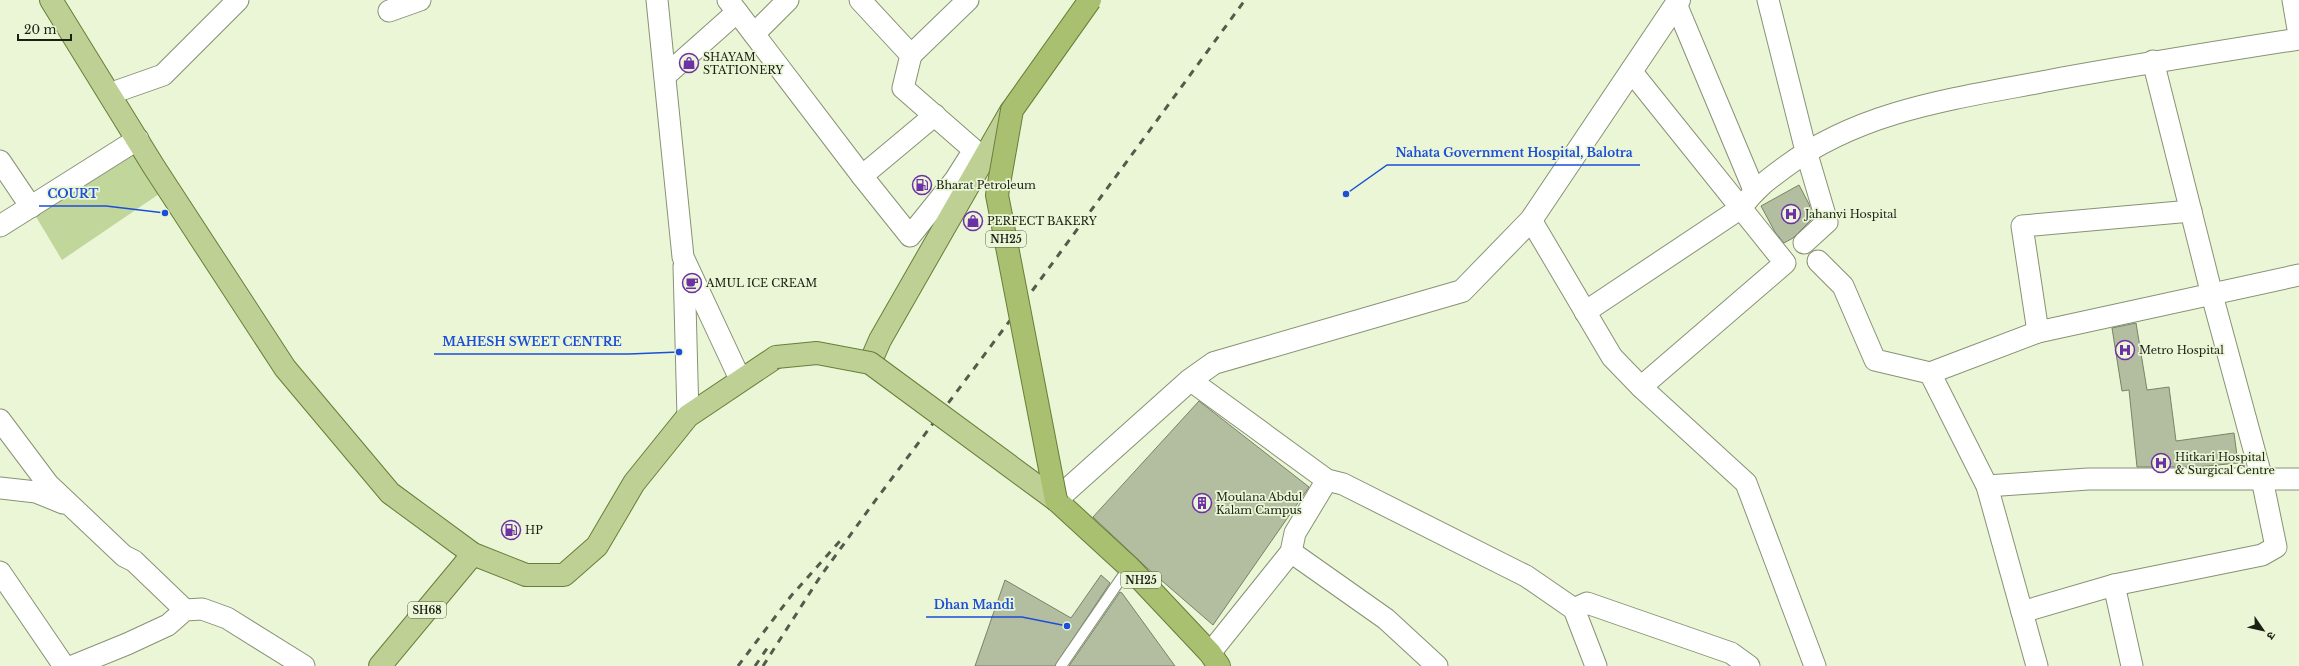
<svg xmlns="http://www.w3.org/2000/svg" width="2299" height="666" font-family="'Libre Baskerville','Noto Sans Devanagari',serif">
<rect width="100%" height="100%" fill="#eaf6d6"/>
<polygon fill="#c1d69b" points="135,146 162,192 62,260 35,215"/>
<g fill="#b2be9f" stroke="#798367">
<polygon points="1799,185 1809,204 1813,218 1793,238 1784,243 1775,232 1761,206"/>
<polygon points="2136,323 2147,390 2169,387 2176,441 2234,433 2238,463 2197,467 2137,467 2129,390 2122,391 2112,328"/>
<polygon points="1199,401 1309,487 1213,625 1146,567 1093,517"/>
<polygon points="1101,575 1110,583 1055,666 975,666 1005,580 1071,618"/>
<polygon points="1120,592 1122,593 1175,666 1069,666"/>
</g>
<g fill="none" stroke-linecap="round" stroke-linejoin="round">
<g stroke="#879275" stroke-width="12">
<polyline id="service" points="1061,666 1129,567"/>
</g>
<g stroke="#879275" stroke-width="23">
<g id="minor">
<polyline points="657,0 683,257 740,379"/>
<polyline points="728,0 862,176 910,236 955,180 974,150 903,88 911,55 860,0"/>
<polyline points="1768,0 1806,151 1827,222 1804,243"/>
<polyline points="2293,0 2299,35"/>
<polyline points="1676,4 1754,190"/>
<polyline points="389,11 420,0"/>
<polyline points="754,34 788,0"/>
<polyline points="911,55 968,0"/>
<polyline points="1631,71 1785,263 1641,387"/>
<polyline points="665,76 737,12"/>
<polyline points="109,94 163,75 238,0"/>
<polyline points="0,161 31,207"/>
<polyline points="862,176 935,115"/>
<polyline points="1531,220 1612,357 1641,387 1746,483 1815,666"/>
<polyline points="0,226 138,139"/>
<polyline points="1818,261 1843,286 1875,360 1930,373 1987,486 2037,666"/>
<polyline points="684,266 688,416"/>
<path d="M1585 312 1741 208C1755 189 1766 181 1785 167 1863 109 1959 98 2052 80 2134 65 2216 52 2299 39"/>
<polyline points="2038,332 2022,226 2191,211"/>
<polyline points="1930,373 2038,332 2299,275"/>
<polyline points="1190,380 1327,480 1343,484 1526,576 1574,609 1596,666"/>
<polyline points="0,420 48,484 124,556 134,561 185,610"/>
<polyline points="1987,486 2088,479 2299,479"/>
<polyline points="0,488 36,492 63,503"/>
<polyline points="1291,552 1386,619 1437,666"/>
<polyline points="0,572 64,666"/>
<polyline points="2114,585 2132,666"/>
<polyline points="1574,609 1587,603 1731,653 1749,666"/>
<polyline points="2022,612 2114,585 2262,555 2276,547 2262,479 2212,295 2153,61"/>
<polyline points="1210,653 1291,552 1295,533 1327,480"/>
<polyline points="73,666 127,644 168,625 185,610 202,609 227,618 304,666"/>
</g>
</g>
<g stroke="#879275" stroke-width="24">
<polyline id="tertiary" points="1056,500 1190,380 1214,363 1462,291 1531,220 1679,0"/>
</g>
<g stroke="#687e39" stroke-width="24">
<g id="primary">
<polyline points="51,0 154,167 285,368 390,493 473,554 526,575 564,575 597,546 634,483 688,416 776,357"/>
<polyline points="870,363 880,340 1011,111"/>
<polyline points="380,666 473,554"/>
</g>
</g>
<g stroke="#687e39" stroke-width="24">
<polyline id="trunk" points="1056,500 1129,567 1210,653 1219,666"/>
</g>
<use href="#service" stroke="#fff" stroke-width="10"/>
<use href="#minor" stroke="#fff" stroke-width="21"/>
<use href="#tertiary" stroke="#fff" stroke-width="22"/>
<use href="#primary" stroke="#bed094" stroke-width="22"/>
<use href="#trunk" stroke="#a8c070" stroke-width="22"/>
<g stroke="#555b4a" stroke-width="3" stroke-dasharray="7 7" stroke-linecap="butt">
<polyline points="738,666 791,596 840,541"/>
<polyline points="755,666 768,647"/>
<polyline points="763,666 820,577 872,505 1035,287 1245,0"/>
</g>
<g stroke="#687e39" stroke-width="24" stroke-linecap="butt">
<polyline id="primary-bridge" points="776,357 817,353 870,363 1056,500"/>
</g>
<g stroke="#687e39" stroke-width="24" stroke-linecap="butt">
<polyline id="trunk-bridge" points="1056,500 997,195 1012,110 1090,0"/>
</g>
<use href="#primary-bridge" stroke="#bed094" stroke-width="22"/>
<use href="#trunk-bridge" stroke="#a8c070" stroke-width="22"/>
</g>
<defs>
<g id="shop-ring" transform="scale(1)"><circle r="9.5" fill="#eaf6d6" stroke="#6e30a5" stroke-width="1.5"/><path d="M-5-2.5h2.3a2.7 3.5 0 0 1 5.4 0H5L5.5 6h-11ZM-1.5-2.5h3a1.5 2.3 0 0 0-3 0Z" fill="#6e30a5"/></g>
<g id="fuel-ring" transform="scale(1)"><circle r="9.5" fill="#eaf6d6" stroke="#6e30a5" stroke-width="1.5"/><path d="M-5.5-6h7V0h2V4h1.3V-2.5L3-4.5l.8-.8L6-3V5H2.5V1h-1V6h-7ZM-4.2-4.7v3.2H.2V-4.7Z" fill="#6e30a5"/></g>
<g id="hospital-ring" transform="scale(1)"><circle r="9.5" fill="#eaf6d6" stroke="#6e30a5" stroke-width="1.5"/><path d="M-5-5h3v3.5h4V-5h3V5h-3V1.5h-4V5h-3Z" fill="#6e30a5"/></g>
<g id="cafe-ring" transform="scale(1)"><circle r="9.5" fill="#eaf6d6" stroke="#6e30a5" stroke-width="1.5"/><path d="M-5.5-4.5H6V0H3Q3 3.5 0 3.5H-2.5Q-5.5 3.5-5.5 0ZM3-3.2v2h1.7v-2ZM-6 4.5H4V6H-6Z" fill="#6e30a5"/></g>
<g id="building-ring" transform="scale(1)"><circle r="9.5" fill="#eaf6d6" stroke="#6e30a5" stroke-width="1.5"/><path d="M-4-6H4V6H1V3H-1V6H-4ZM-2.5-4.3h1.7v1.8h-1.7ZM.8-4.3h1.7v1.8H.8ZM-2.5-1h1.7V.8h-1.7ZM.8-1h1.7V.8H.8Z" fill="#6e30a5"/></g>
</defs>
<g fill-rule="evenodd">
<use href="#shop-ring" x="689" y="63"/>
<use href="#fuel-ring" x="922" y="185"/>
<use href="#hospital-ring" x="1791" y="214"/>
<use href="#shop-ring" x="973" y="221"/>
<use href="#cafe-ring" x="692" y="283"/>
<use href="#hospital-ring" x="2125" y="350"/>
<use href="#hospital-ring" x="2161" y="463"/>
<use href="#building-ring" x="1202" y="503"/>
<use href="#fuel-ring" x="511" y="530"/>
</g>
<g text-anchor="middle" stroke-width="3.5" stroke-linejoin="round" paint-order="stroke">
<g fill="#eaf6d6" stroke="#59604e" stroke-width="1">
<rect x="986" y="231" width="40" height="16" rx="3"/>
<rect x="1121" y="572" width="40" height="16" rx="3"/>
<rect x="408" y="602" width="38" height="16" rx="3"/>
</g>
<g font-size="10" font-weight="bold" fill="#1b1f14">
<text x="1006" y="243">NH25</text>
<text x="1141" y="584">NH25</text>
<text x="427" y="614">SH68</text>
</g>
<g font-size="11" fill="#1b1f14" stroke="#eaf6d6" text-anchor="start">
<text x="703" y="61">SHAYAM<tspan x="703" dy="13">STATIONERY</tspan></text>
<text x="936" y="189">Bharat Petroleum</text>
<text x="1805" y="218">Jahanvi Hospital</text>
<text x="987" y="225">PERFECT BAKERY</text>
<text x="706" y="287">AMUL ICE CREAM</text>
<text x="2139" y="354">Metro Hospital</text>
<text x="2175" y="461">Hitkari Hospital<tspan x="2175" dy="13">&amp; Surgical Centre</tspan></text>
<text x="1216" y="501">Moulana Abdul<tspan x="1216" dy="13">Kalam Campus</tspan></text>
<text x="525" y="534">HP</text>
</g>
</g>
<path fill="none" stroke="#1d4ed8" stroke-width="1.5" d="M1346 194L1387 165H1640M165 213L106 206H39M679 352L629 354H434M1067 626L1022 617H926"/>
<g fill="#1d4ed8" stroke="#eaf6d6" stroke-width="1.5">
<circle cx="1346" cy="194" r="4"/>
<circle cx="165" cy="213" r="4"/>
<circle cx="679" cy="352" r="4"/>
<circle cx="1067" cy="626" r="4"/>
</g>
<g font-size="12" text-anchor="middle" font-weight="bold" fill="#1d4ed8" stroke="#eaf6d6" stroke-width="3.5" stroke-linejoin="round" paint-order="stroke">
<text x="1514" y="157">Nahata Government Hospital, Balotra</text>
<text x="73" y="198">COURT</text>
<text x="532" y="346">MAHESH SWEET CENTRE</text>
<text x="974" y="609">Dhan Mandi</text>
</g>
<g transform="translate(2263 630) rotate(124)" stroke="#eaf6d6" stroke-width="3" paint-order="stroke">
<path d="M0-3L7 15L0 10L-7 15Z" fill="#1b1f14"/>
<text y="-6" font-size="11" font-weight="bold" text-anchor="middle" fill="#1b1f14">उ</text>
</g>
<path d="M18 34v6h53v-6" fill="none" stroke="#1b1f14" stroke-width="2"/>
<text x="24" y="34" font-size="12" fill="#1b1f14" stroke="#eaf6d6" stroke-width="3" paint-order="stroke">20 m</text>
</svg>
